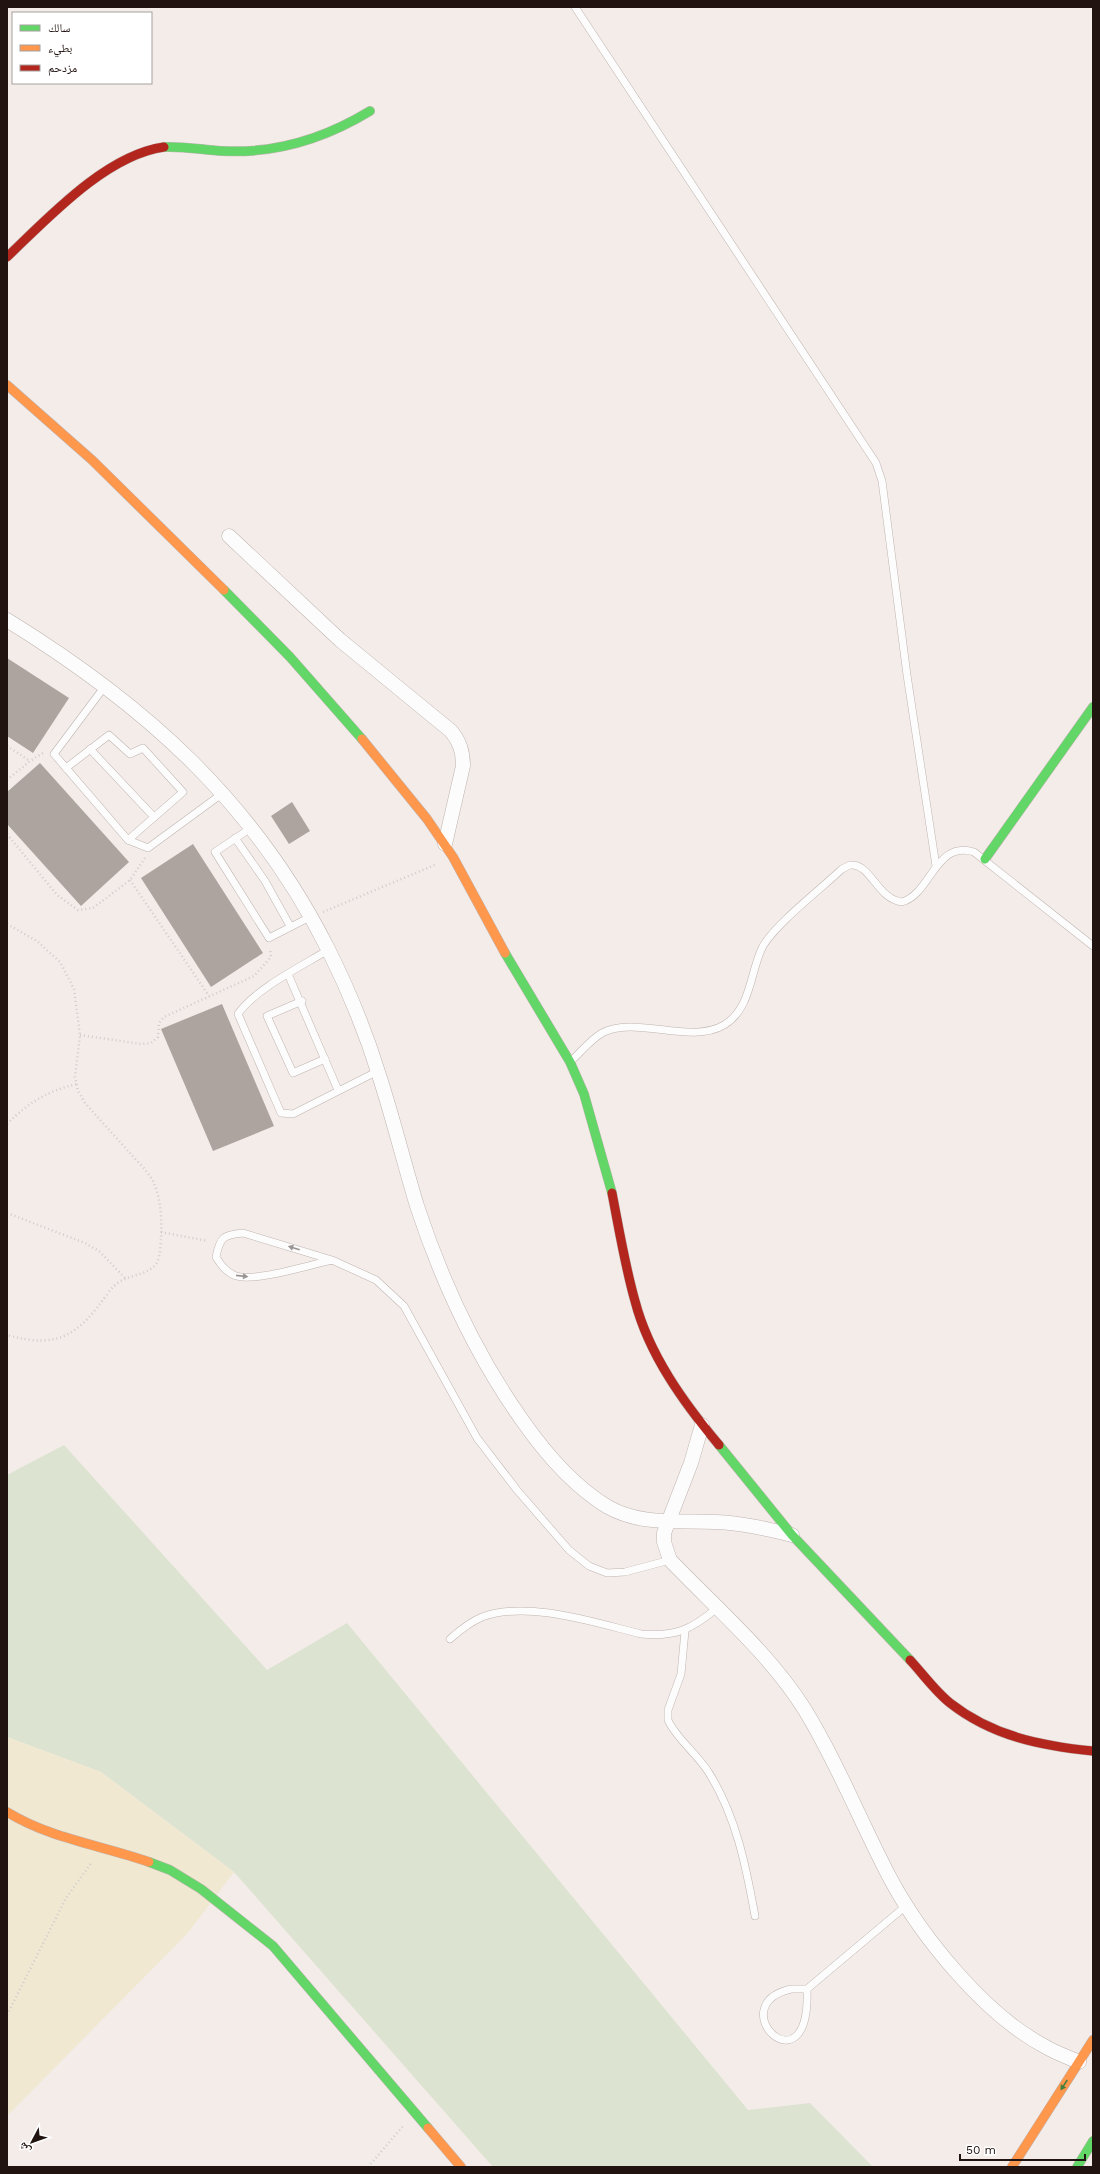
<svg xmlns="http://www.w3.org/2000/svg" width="1100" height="2174" font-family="'Work Sans','Noto Naskh Arabic',sans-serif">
<rect width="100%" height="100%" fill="#f4ece9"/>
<polygon fill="#dce3d0" points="64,1445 267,1670 347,1623 748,2110 810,2103 873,2167 493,2167 234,1872 101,1772 7,1737 7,1475"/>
<polygon fill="#f1e8d2" points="7,1737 101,1772 234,1872 187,1934 7,2116"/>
<g fill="#ada39f">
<polygon points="7,658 69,698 33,753 7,736"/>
<polygon points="40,763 129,862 81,906 7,824 7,792"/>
<polygon points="292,802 310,831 289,844 271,816"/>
<polygon points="193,844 263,953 211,987 141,878"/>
<polygon points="222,1004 274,1126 213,1151 161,1029"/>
</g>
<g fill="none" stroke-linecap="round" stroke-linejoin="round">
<g stroke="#beb4b0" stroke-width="8">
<g id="lane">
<polyline points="575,7 876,463 882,481 907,675 936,866"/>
<polyline points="105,686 54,754 128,840 148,848 223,793"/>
<polyline points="90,749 154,817"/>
<polyline points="66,768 109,735 130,754 143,748 183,792 128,840"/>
<polyline points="251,828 215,852 269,938 310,917"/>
<polyline points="235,838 265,881 290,926"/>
<path d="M328 950C302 966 255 989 238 1014L281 1113 293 1114 378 1071"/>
<polyline points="288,974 338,1090"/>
<polyline points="302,1001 267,1016 293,1073 325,1059"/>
<path d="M570 1062C580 1053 590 1040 602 1033 635 1015 690 1045 724 1025 751 1009 750 973 762 948 773 926 822 888 842 869L850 865C871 863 877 899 902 902 931 894 935 840 974 852L1093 946"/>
<path d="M332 1260C309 1265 256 1282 236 1276 226 1272 221 1265 216 1257 220 1237 223 1235 243 1233L332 1260 376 1280 404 1306 477 1438 517 1490 569 1550 589 1566 607 1573 625 1572 670 1560"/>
<path d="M685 1631 681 1674 668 1710V1720C675 1737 699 1756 709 1773 736 1816 746 1866 755 1916"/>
<path d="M450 1639C460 1630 470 1622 482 1617 528 1600 596 1623 641 1634 675 1637 691 1630 717 1608"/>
<path d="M791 1989H807C811 2095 719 2006 791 1989Z"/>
<polyline points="807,1989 907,1905"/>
</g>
</g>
<g stroke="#beb4b0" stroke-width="15">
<g id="street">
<path d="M229 536 340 640 451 731C460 742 463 752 463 766L445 844"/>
<path d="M7 620C145 705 254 802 328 949 348 989 366 1033 379 1075 393 1118 404 1163 417 1206 442 1282 476 1355 522 1420 545 1453 573 1486 608 1507 642 1526 679 1520 716 1522 742 1523 767 1529 792 1535"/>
<path d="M702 1425 691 1463 664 1533V1542L670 1560C716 1608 770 1654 805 1710 838 1764 861 1823 890 1878 922 1938 986 2016 1046 2047 1056 2053 1068 2057 1079 2062"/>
</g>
</g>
<g stroke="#beb4b0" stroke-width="10">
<g id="fast">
<path d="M164 147C184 146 203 150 222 151 276 154 324 139 370 111"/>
<polyline points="224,590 290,657 362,739"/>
<polyline points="985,859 1093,707"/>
<polyline points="505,953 570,1062 584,1094 612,1193"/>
<polyline points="719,1445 792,1535 910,1660"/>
<polyline points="149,1862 170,1870 201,1889 273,1946 428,2128"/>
<polyline points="1077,2167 1093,2141"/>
</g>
</g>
<g stroke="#beb4b0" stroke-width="10">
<g id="slow">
<polyline points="7,385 92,460 224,590"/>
<polyline points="362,739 427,819 453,857 505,953"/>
<path d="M7 1812C51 1839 101 1845 149 1862"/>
<polyline points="428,2128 461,2167"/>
<polyline points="1012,2167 1093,2040"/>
</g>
</g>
<g stroke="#beb4b0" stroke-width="10">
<g id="jam">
<path d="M7 257C48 218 106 155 164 147"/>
<path d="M612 1193C619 1229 625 1266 635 1301 649 1355 684 1403 719 1445"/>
<path d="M910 1660C923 1674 935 1691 950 1703 992 1736 1041 1746 1093 1751"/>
</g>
</g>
<g stroke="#d0cccc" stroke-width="2.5" stroke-dasharray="1 3" stroke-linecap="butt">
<polyline points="7,746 30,761"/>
<polyline points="7,780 30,761 43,753"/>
<polyline points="7,834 57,895 78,910 93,908 130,880 145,858"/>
<polyline points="130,880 209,996"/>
<polyline points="323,912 437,864"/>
<path d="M7 924 37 941 60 962 74 989 80 1035 75 1077 78 1091 85 1103C99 1119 114 1135 128 1151 136 1160 147 1170 153 1181 161 1198 162 1220 161 1238 160 1246 161 1257 156 1264 144 1279 122 1272 108 1293 79 1334 59 1350 7 1335"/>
<polyline points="80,1035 141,1044 151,1043 158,1037 159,1023 164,1017 254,976 271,957 270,949"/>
<path d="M7 1124C28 1103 47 1091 77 1084"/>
<polyline points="7,1213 85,1243 99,1251 125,1278"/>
<polyline points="161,1232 208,1241"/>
<polyline points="7,2015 66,1898 92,1862"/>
<polyline points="368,2167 404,2125"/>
</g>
<use href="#lane" stroke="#fdfcfc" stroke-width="7"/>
<use href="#street" stroke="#fdfcfc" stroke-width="14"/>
<use href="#fast" stroke="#63d668" stroke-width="9"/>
<use href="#slow" stroke="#ff974d" stroke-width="9"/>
<use href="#jam" stroke="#b3261e" stroke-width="9"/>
</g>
<defs><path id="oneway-solid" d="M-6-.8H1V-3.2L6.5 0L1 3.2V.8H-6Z"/></defs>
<g fill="#9a9492">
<use href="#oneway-solid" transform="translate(294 1248) rotate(-162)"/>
<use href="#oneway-solid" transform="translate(242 1276) rotate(6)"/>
</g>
<use fill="#457f40" href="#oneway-solid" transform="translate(1064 2085) rotate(123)"/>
<rect width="1100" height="2174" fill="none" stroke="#211410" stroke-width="16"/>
<rect x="12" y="12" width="140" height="72" fill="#ffffff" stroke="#a6a19f"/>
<rect x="20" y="25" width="20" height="6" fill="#63d668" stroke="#a6a19f"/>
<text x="48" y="32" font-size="12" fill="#211410">سالك</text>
<rect x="20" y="45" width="20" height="6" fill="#ff974d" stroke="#a6a19f"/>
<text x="48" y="52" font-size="12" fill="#211410">بطيء</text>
<rect x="20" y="65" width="20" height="6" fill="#b3261e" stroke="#a6a19f"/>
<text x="48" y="72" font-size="12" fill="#211410">مزدحم</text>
<g transform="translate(32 2142) rotate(229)" stroke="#ffffff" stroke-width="3" paint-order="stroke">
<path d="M0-3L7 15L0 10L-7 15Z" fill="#211410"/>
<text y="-6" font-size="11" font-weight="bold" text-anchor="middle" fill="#211410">ش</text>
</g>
<path d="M960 2154v6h125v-6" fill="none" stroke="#211410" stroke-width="2"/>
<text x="966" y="2154" font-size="12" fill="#211410" stroke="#ffffff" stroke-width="3" paint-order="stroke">50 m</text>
</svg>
